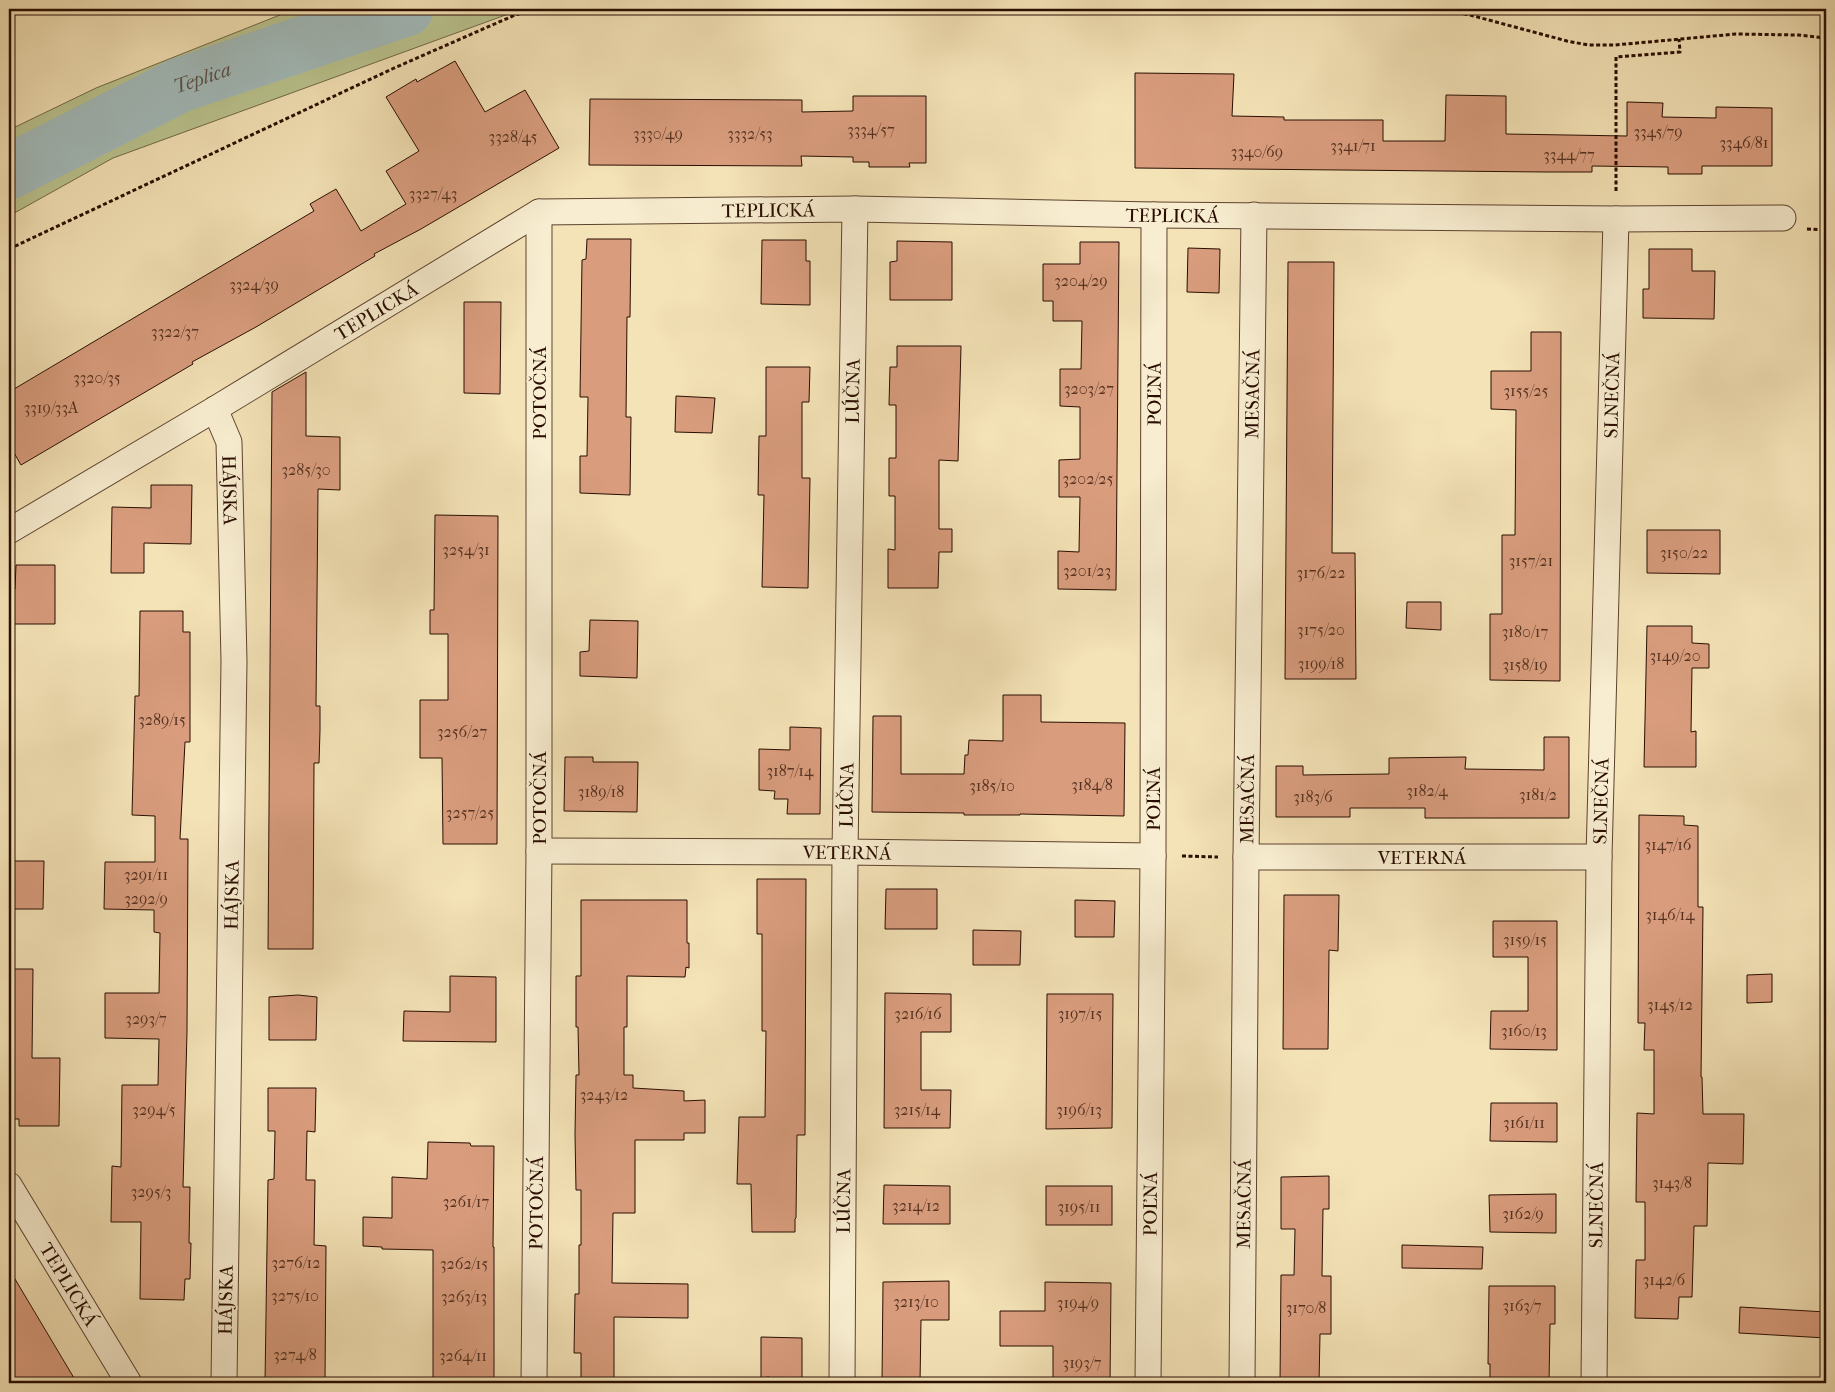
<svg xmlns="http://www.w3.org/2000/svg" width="1835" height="1392" font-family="'IM FELL French Canon',serif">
<rect width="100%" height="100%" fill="#f4e3b7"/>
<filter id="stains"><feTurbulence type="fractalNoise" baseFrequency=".004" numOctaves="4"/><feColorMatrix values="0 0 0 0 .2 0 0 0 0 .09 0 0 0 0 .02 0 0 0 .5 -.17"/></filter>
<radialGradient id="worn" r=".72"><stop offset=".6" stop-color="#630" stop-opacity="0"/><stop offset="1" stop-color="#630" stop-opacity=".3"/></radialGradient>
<polygon fill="#bac48f" stroke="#726848" points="295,9 522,9 113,158 9,216 9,130 96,88"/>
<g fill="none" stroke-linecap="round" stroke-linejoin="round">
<path stroke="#a2bbbb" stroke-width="55" id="s1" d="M9 172 180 85 406 9"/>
</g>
<g fill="#d99d7e" stroke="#290d00">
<polygon points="455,61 485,112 525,90 559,148 421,229 374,254 375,256 256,327 192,362 193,364 21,465 9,444 9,392 314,211 310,204 336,189 361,231 406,204 386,171 419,151 386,97 416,79 417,82"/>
<polygon points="1135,73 1234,74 1232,116 1284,117 1284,120 1383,120 1383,141 1445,141 1446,95 1506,96 1506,134 1627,136 1627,102 1663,103 1662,117 1716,118 1716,107 1772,108 1772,166 1702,166 1702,174 1668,174 1668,167 1592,166 1592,172 1546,172 1135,168"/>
<polygon points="853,96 926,96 926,163 909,163 910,167 869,167 869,162 853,162 853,157 801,156 802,166 589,165 590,99 802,100 802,112 853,111"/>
<polygon points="587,239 631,239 630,317 627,317 626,417 631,417 630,495 580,493 580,456 587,456 588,397 580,397 582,260 586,259"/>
<polygon points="762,240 806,240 806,261 810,261 810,305 761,304"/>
<polygon points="897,241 952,242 952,300 890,300 890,262 897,261"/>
<polygon points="1080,242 1119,242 1116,590 1058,589 1058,551 1079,552 1080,497 1059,497 1059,460 1080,459 1080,407 1060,406 1060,369 1081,369 1082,321 1053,321 1053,301 1043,301 1043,264 1080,264"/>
<polygon points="1188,248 1220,249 1219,293 1187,292"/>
<polygon points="1649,249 1692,249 1692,271 1715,271 1714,319 1643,318 1643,289 1649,289"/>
<polygon points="1288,262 1334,262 1332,553 1355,553 1356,679 1285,679"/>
<polygon points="464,302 501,302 500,394 464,393"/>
<polygon points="1531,332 1561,332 1560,681 1490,680 1490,614 1502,614 1502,535 1515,535 1516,410 1491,409 1491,371 1531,371"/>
<polygon points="897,346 961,346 958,461 939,460 939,529 952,529 952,552 939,552 938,588 888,588 888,549 895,550 895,496 889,496 889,458 896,458 896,405 889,405 890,367 897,367"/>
<polygon points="766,367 810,367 809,402 802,402 802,478 810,478 808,588 762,587 764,495 758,495 759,436 766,436"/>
<polygon points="306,372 306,436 340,437 340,490 318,489 316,706 320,706 320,730 319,763 314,763 313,949 268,949 272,392"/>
<polygon points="676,396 715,398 712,433 675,432"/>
<polygon points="151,485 192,485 191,544 144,543 144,573 111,573 112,507 151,508"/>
<polygon points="435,515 498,516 497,844 443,844 442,758 420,758 420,700 448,700 448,634 430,634 430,610 434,610"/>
<polygon points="1647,530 1720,530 1720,574 1647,573"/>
<polygon points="16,565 55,565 55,624 9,624 9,589 15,589"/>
<polygon points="1407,602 1441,602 1441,630 1406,628"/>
<polygon points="140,611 183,611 183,632 190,632 190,742 185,742 180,839 188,839 187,1031 183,1187 190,1187 189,1243 191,1243 190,1279 185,1279 184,1300 140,1299 141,1222 111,1222 112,1166 121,1167 122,1085 158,1085 159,1039 105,1038 105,993 159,993 160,933 154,932 154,910 104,909 105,862 155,862 155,816 132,815 135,696 139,696"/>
<polygon points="590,620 638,621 637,678 580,676 580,652 589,651"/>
<polygon points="1647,626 1692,626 1692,643 1709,644 1709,668 1692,668 1691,732 1696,731 1696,767 1644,767"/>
<polygon points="1003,695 1041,695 1041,722 1125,723 1124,816 1020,814 1020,815 964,815 964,813 872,812 873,716 901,716 901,774 964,774 965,755 968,755 969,740 1003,741"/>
<polygon points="790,727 821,728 820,814 787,814 788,799 774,799 775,791 759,790 759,749 790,750"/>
<polygon points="1544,737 1569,737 1569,818 1425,818 1425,808 1350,808 1350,817 1276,817 1276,766 1303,766 1303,775 1389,774 1389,758 1466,757 1465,769 1544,770"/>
<polygon points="565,757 593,757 593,762 638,762 637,812 564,811"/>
<polygon points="1639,815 1684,816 1684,825 1698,826 1698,907 1703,907 1701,1077 1702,1077 1703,1114 1744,1114 1743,1164 1708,1163 1707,1226 1694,1226 1692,1297 1679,1297 1678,1319 1635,1318 1636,1260 1645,1260 1645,1202 1636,1202 1637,1113 1654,1114 1654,1050 1644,1050 1645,1023 1638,1023"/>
<polygon points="9,861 44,861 43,909 9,909"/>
<polygon points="757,879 806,879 805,1135 797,1135 796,1218 795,1219 795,1232 752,1232 751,1184 737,1184 739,1117 765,1117 766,1031 762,1031 762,934 757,934"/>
<polygon points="886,889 937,889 937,929 885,929"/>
<polygon points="1284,895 1339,895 1338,951 1329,950 1328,1049 1283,1049"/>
<polygon points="581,900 687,900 687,943 689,943 689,968 686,967 685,977 627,976 627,1027 624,1027 624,1075 633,1075 633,1088 684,1091 684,1101 705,1100 705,1133 684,1133 684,1140 635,1140 635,1213 613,1213 612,1283 688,1284 688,1318 614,1317 614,1383 581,1383 581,1353 574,1353 575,1294 579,1294 579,1245 581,1245 581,1190 576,1190 575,1134 576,1075 579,1075 578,1027 576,1027 576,976 581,976"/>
<polygon points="1075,900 1115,901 1114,937 1075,937"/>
<polygon points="1493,921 1557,921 1557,1050 1490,1049 1491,1011 1528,1011 1528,957 1493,957"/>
<polygon points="973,930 1021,931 1020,965 973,965"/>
<polygon points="9,969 33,969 32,1058 60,1058 59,1126 19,1126 19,1119 9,1119"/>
<polygon points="1772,974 1772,1002 1747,1003 1747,975"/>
<polygon points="450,976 496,977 496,1042 403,1041 404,1011 450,1012"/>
<polygon points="885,993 951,994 951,1032 921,1032 921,1090 951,1090 950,1128 884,1128"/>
<polygon points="1047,994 1113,994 1112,1128 1046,1129"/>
<polygon points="298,995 317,997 316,1040 269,1040 269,997"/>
<polygon points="268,1088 316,1088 315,1132 307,1131 306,1180 315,1180 314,1245 326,1246 325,1383 265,1383 268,1180 274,1179 275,1131 268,1131"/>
<polygon points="1491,1103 1557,1103 1557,1142 1490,1141"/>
<polygon points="428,1142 470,1143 471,1146 494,1146 493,1247 494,1247 494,1383 433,1383 433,1250 382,1249 382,1247 363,1246 363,1217 392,1218 392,1177 427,1179"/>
<polygon points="1329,1176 1329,1209 1323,1209 1322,1276 1331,1276 1331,1334 1320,1334 1319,1383 1280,1383 1281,1275 1294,1275 1295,1229 1281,1229 1281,1177"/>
<polygon points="884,1185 950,1186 950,1224 883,1224"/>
<rect x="1046" y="1186" width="66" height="39"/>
<polygon points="1556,1194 1556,1233 1490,1232 1489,1195"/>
<polygon points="1402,1245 1483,1247 1482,1269 1402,1268"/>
<polygon points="9,1269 77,1383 9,1383"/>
<polygon points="949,1281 949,1320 921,1320 920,1383 882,1383 883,1282"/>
<polygon points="1045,1282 1111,1283 1110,1383 1053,1383 1053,1346 1000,1346 1000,1311 1045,1311"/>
<polygon points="1489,1286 1555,1286 1555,1324 1550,1324 1549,1383 1490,1383 1490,1364 1488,1364"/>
<polygon points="1740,1307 1826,1312 1826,1338 1739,1333"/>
<polygon points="761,1337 802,1338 802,1383 769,1383 769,1377 761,1378"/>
</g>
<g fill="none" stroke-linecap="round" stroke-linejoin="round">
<g stroke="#5c422e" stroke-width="27">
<g id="minor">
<path id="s2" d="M215 409 229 442 234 661 224 1383"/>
<path id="s3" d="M9 531 215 409 539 212 855 209 1154 215 1616 219 1783 218"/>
<path id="s4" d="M539 851 845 852 1153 856"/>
<path id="s5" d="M1246 857H1599"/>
<path id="s6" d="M9 1185 129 1383"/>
<path id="s7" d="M534 1383 539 851V212"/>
<path id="s8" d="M842 1383 845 852 855 209"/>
<path id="s9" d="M1148 1383 1153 856 1154 215"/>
<path id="s10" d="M1242 1383 1246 857 1254 215"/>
<path id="s11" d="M1594 1383 1599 857 1616 219"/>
</g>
</g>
<g stroke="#290d00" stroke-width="3" stroke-dasharray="4 2.5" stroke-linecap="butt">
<polyline points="1438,9 1470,15 1567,41 1588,45 1615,45 1736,34 1798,35 1826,38"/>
<polyline points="1616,191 1616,57 1680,52 1679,39"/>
<polyline points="1807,229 1826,230"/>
<polyline points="9,249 392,69 515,15 538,9"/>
<polyline points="1182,856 1218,857"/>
</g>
<use href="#minor" stroke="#f8edd0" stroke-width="25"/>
</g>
<g text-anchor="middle" stroke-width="4" stroke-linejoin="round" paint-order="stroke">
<g font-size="16" fill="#553120">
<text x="871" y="135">3334/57</text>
<text x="1658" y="137">3345/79</text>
<text x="658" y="139">3330/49</text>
<text x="750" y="139">3332/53</text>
<text x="513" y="142">3328/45</text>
<text x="1744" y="148">3346/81</text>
<text x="1353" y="151">3341/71</text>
<text x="1257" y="157">3340/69</text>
<text x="1569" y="160">3344/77</text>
<text x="433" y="199">3327/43</text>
<text x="1081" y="286">3204/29</text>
<text x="254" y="290">3324/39</text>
<text x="175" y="337">3322/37</text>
<text x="97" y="383">3320/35</text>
<text x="1089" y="394">3203/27</text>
<text x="1526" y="396">3155/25</text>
<text x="51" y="413">3319/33A</text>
<text x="306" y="475">3285/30</text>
<text x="1088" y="484">3202/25</text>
<text x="466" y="555">3254/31</text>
<text x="1684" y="558">3150/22</text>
<text x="1531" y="566">3157/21</text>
<text x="1087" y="576">3201/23</text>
<text x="1321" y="578">3176/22</text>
<text x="1321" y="635">3175/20</text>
<text x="1525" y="637">3180/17</text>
<text x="1675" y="661">3149/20</text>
<text x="1321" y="669">3199/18</text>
<text x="1525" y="670">3158/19</text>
<text x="162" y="725">3289/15</text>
<text x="462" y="737">3256/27</text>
<text x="790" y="776">3187/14</text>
<text x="1092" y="790">3184/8</text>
<text x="992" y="791">3185/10</text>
<text x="1427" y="796">3182/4</text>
<text x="601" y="797">3189/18</text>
<text x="1538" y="800">3181/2</text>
<text x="1313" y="802">3183/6</text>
<text x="470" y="818">3257/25</text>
<text x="1668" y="850">3147/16</text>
<text x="146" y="880">3291/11</text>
<text x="146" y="904">3292/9</text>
<text x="1670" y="920">3146/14</text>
<text x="1525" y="945">3159/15</text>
<text x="1670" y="1010">3145/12</text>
<text x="918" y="1019">3216/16</text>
<text x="1080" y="1019">3197/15</text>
<text x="146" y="1024">3293/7</text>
<text x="1524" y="1036">3160/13</text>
<text x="604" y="1100">3243/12</text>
<text x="154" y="1115">3294/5</text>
<text x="917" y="1115">3215/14</text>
<text x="1079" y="1115">3196/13</text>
<text x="1524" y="1128">3161/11</text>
<text x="1672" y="1188">3143/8</text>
<text x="151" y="1197">3295/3</text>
<text x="466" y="1207">3261/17</text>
<text x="916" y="1211">3214/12</text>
<text x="1079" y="1212">3195/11</text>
<text x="1523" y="1219">3162/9</text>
<text x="296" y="1268">3276/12</text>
<text x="464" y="1269">3262/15</text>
<text x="1664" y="1285">3142/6</text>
<text x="295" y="1301">3275/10</text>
<text x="464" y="1302">3263/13</text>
<text x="916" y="1307">3213/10</text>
<text x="1078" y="1308">3194/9</text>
<text x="1522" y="1311">3163/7</text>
<text x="1306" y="1313">3170/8</text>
<text x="295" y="1360">3274/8</text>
<text x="463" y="1361">3264/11</text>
<text x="1082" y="1368">3193/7</text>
</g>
<g font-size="19" fill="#290d00" stroke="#f8edd0">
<text dy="7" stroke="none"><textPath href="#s3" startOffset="848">TEPLICKÁ</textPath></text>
<text dy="7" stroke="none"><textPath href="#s3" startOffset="1252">TEPLICKÁ</textPath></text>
<text dy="7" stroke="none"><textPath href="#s3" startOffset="428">TEPLICKÁ</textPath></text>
<text dy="7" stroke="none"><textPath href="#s8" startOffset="992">LÚČNA</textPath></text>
<text transform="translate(539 393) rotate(-90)" y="7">POTOČNÁ</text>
<text dy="7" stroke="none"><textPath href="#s9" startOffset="989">POĽNÁ</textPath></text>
<text dy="7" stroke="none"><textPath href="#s10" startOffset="989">MESAČNÁ</textPath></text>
<text dy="7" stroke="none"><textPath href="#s11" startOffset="988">SLNEČNÁ</textPath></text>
<text dy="7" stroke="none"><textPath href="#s2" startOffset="84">HÁJSKA</textPath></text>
<text dy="7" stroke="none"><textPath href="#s8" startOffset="588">LÚČNA</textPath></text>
<text transform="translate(539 798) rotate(-90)" y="7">POTOČNÁ</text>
<text dy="7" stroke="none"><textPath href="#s9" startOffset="584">POĽNÁ</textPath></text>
<text dy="7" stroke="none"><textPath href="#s10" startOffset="584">MESAČNÁ</textPath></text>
<text dy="7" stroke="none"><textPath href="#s11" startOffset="582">SLNEČNÁ</textPath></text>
<text dy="7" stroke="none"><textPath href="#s4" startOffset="308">VETERNÁ</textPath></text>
<text dy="7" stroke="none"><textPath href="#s5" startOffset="176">VETERNÁ</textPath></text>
<text transform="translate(231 895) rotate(-89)" y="7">HÁJSKA</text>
<text dy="7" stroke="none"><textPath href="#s8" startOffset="182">LÚČNA</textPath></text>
<text dy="7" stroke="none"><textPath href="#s7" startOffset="180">POTOČNÁ</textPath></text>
<text dy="7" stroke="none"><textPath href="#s9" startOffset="179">POĽNÁ</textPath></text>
<text dy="7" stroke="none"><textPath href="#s10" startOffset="179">MESAČNÁ</textPath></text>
<text dy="7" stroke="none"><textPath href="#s11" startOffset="178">SLNEČNÁ</textPath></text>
<text dy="7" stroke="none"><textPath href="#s6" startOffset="116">TEPLICKÁ</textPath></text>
<text transform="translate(225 1300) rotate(-89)" y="7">HÁJSKA</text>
</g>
<g font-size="20" font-style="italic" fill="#59534b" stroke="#f8edd0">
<text dy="7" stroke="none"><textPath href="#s1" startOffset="215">Teplica</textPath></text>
</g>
</g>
<rect width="1835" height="1392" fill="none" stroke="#f4e3b7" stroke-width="30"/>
<rect x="10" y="10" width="1815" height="1372" fill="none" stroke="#290d00" stroke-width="2.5"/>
<rect x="15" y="15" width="1805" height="1362" fill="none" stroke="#290d00"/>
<rect width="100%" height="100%" filter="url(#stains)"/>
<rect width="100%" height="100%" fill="url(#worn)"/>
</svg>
